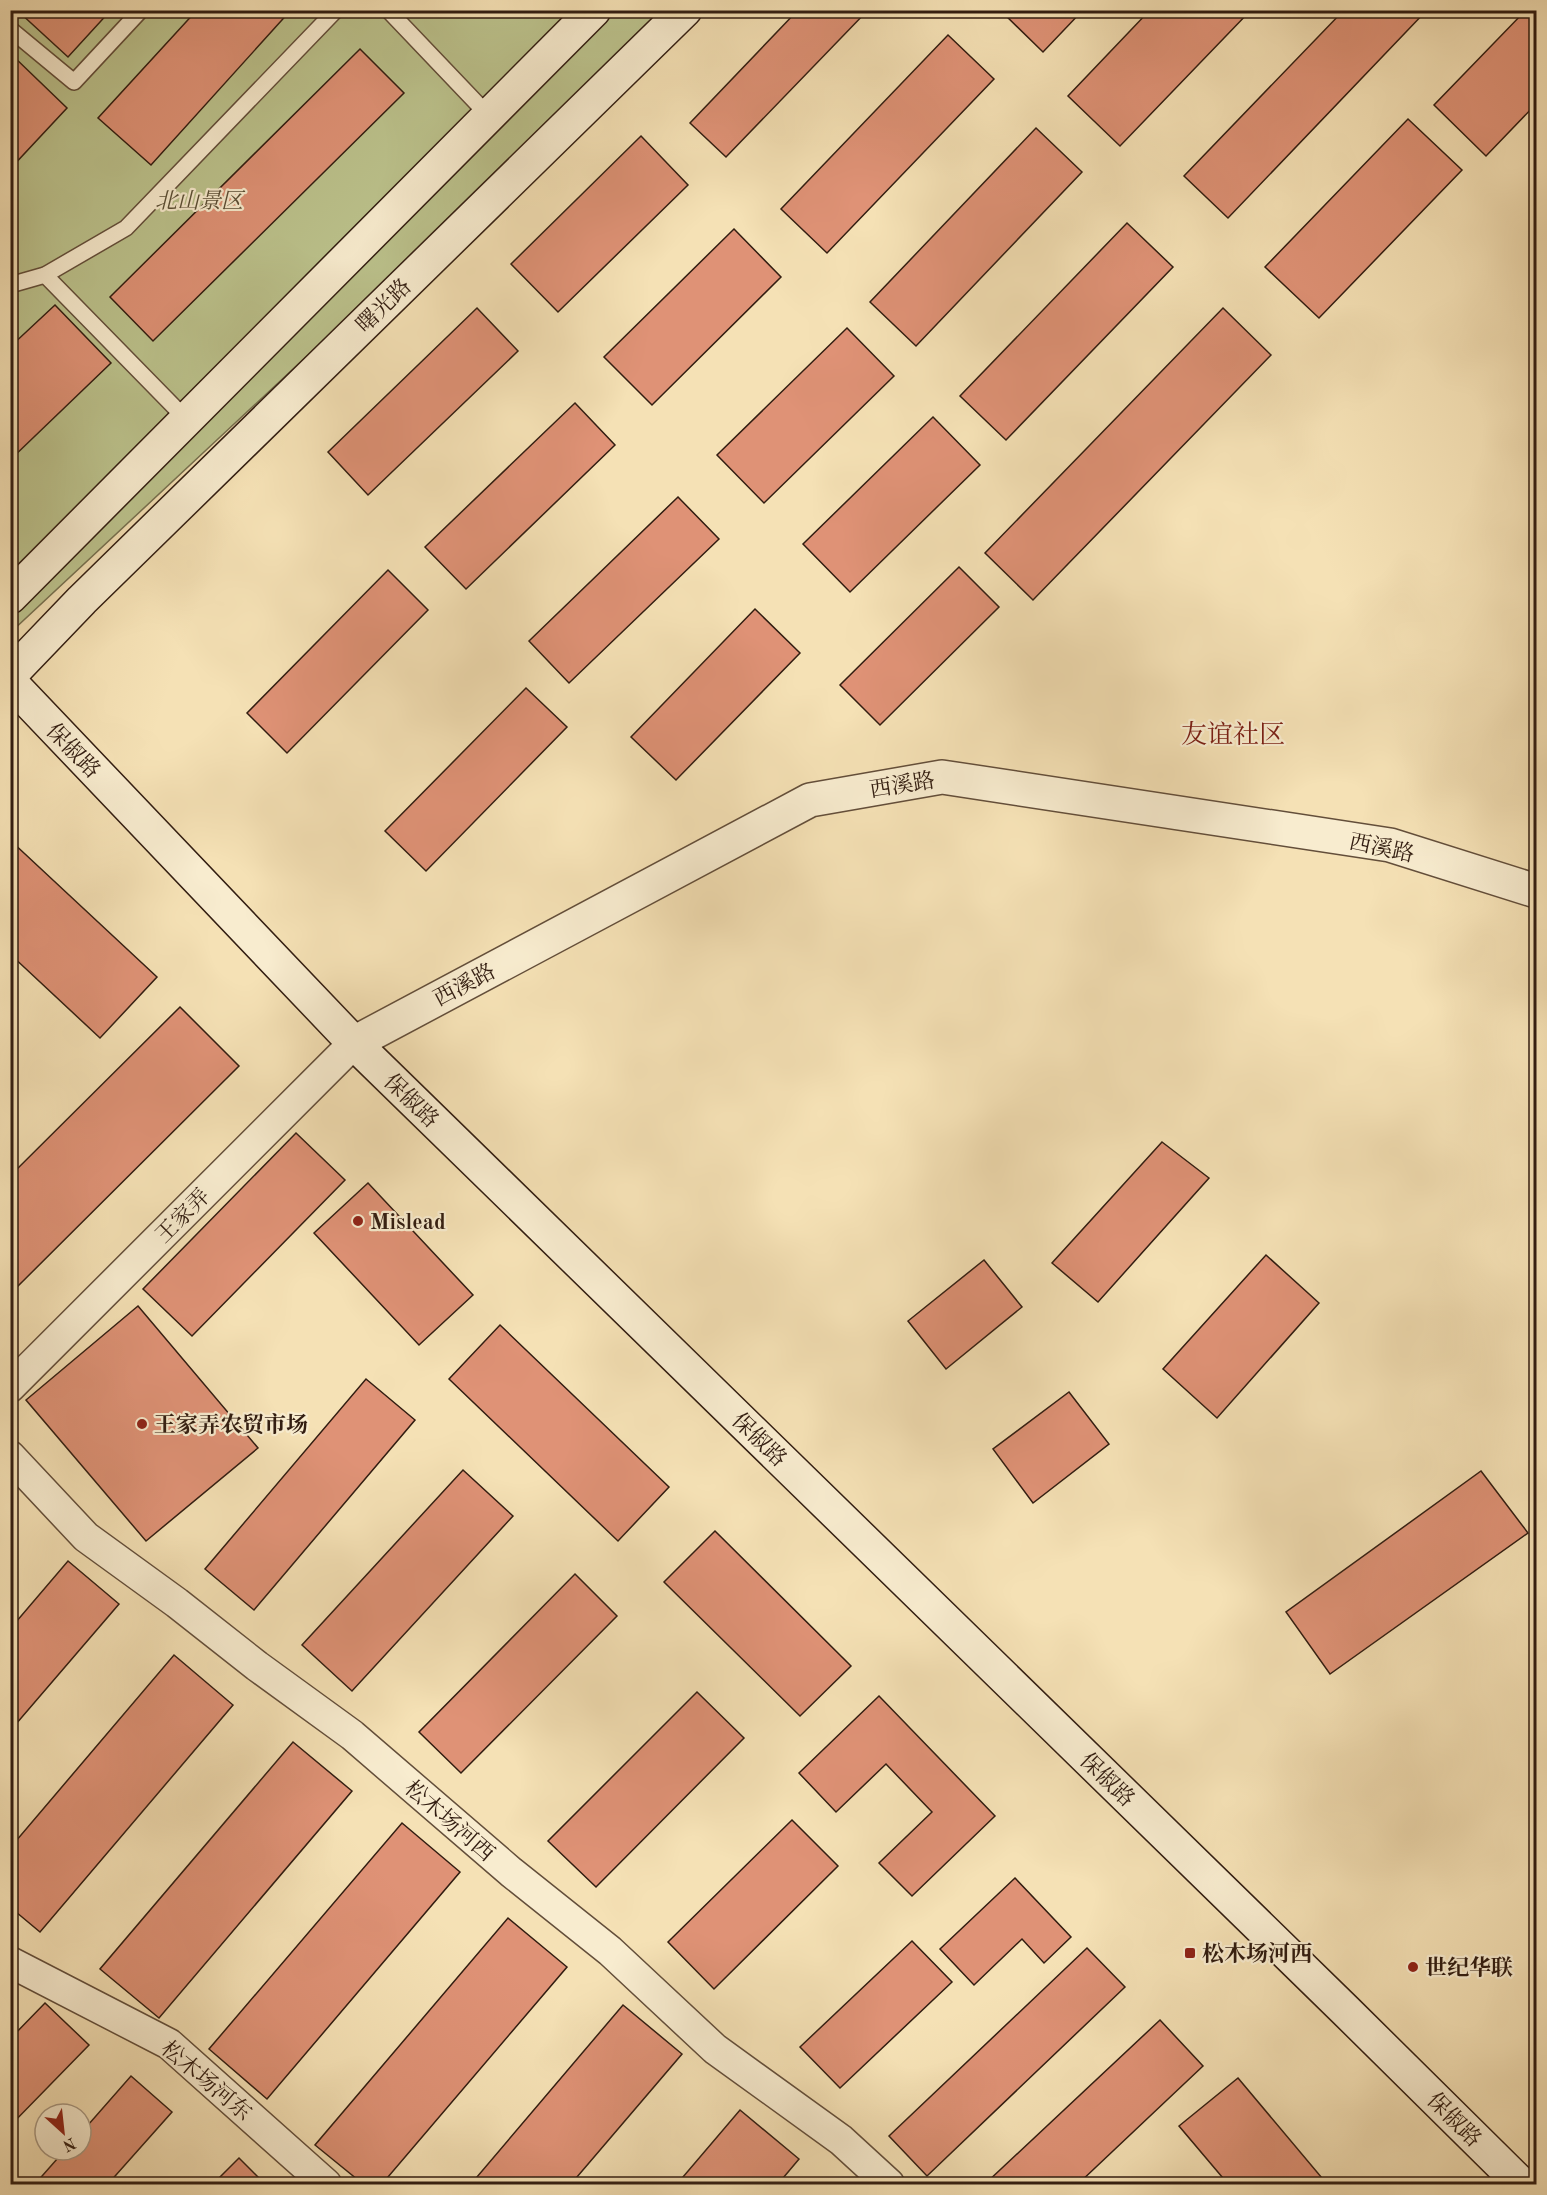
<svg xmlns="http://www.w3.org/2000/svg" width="1547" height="2195" font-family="'Old Standard TT','Noto Serif SC',serif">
<rect width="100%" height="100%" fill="#f5e1b5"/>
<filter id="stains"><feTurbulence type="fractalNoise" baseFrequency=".00333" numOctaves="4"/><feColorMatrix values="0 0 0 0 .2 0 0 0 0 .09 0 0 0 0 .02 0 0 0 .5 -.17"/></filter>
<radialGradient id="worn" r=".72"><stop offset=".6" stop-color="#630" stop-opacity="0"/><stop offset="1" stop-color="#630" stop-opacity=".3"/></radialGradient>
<polygon fill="#bcc38d" stroke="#77704f" stroke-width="1.5" points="11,11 677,11 11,632"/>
<g fill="#df9276" stroke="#321d11" stroke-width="1.5">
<polygon points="21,10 111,10 68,57 19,12"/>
<polygon points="197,10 291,10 151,165 98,118"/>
<polygon points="798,10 868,10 726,157 690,123"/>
<polygon points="1000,10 1083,10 1043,52"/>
<polygon points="1150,10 1251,10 1120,146 1068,96"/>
<polygon points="1344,10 1427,10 1228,218 1184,176"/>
<polygon points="1526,10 1536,10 1536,104 1486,156 1434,105"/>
<polygon points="948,35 994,79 827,253 781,209"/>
<polygon points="360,49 404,93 153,341 110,297"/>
<polygon points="12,55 67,108 10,169 10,57"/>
<polygon points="1408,119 1462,170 1319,318 1265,267"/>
<polygon points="1036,128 1082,172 916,346 870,302"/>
<polygon points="641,136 688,185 558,312 511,264"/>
<polygon points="1127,223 1173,267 1006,440 960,396"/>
<polygon points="734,229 781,277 652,405 604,357"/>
<polygon points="55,305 111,363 10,460 10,347"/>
<polygon points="477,308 518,351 368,495 328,452"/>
<polygon points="1223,308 1271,355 1033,600 985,553"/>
<polygon points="847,328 894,376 764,503 717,455"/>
<polygon points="575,403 615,445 466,589 425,547"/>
<polygon points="933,417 980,465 850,592 803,544"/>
<polygon points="678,497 719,539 569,683 529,641"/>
<polygon points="959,567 999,607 880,725 840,685"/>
<polygon points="388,570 428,610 287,753 247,713"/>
<polygon points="755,609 800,653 676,780 631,737"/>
<polygon points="526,688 567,727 426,871 385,831"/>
<polygon points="10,840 157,977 100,1038 10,954"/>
<polygon points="180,1007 239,1066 10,1294 10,1176"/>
<polygon points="296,1133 345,1180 192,1336 143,1289"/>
<polygon points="1162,1142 1209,1178 1098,1302 1052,1263"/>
<polygon points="368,1183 473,1295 419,1345 314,1233"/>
<polygon points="1266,1255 1319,1303 1217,1418 1163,1369"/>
<polygon points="984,1260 1022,1307 946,1369 908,1321"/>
<polygon points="138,1306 258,1448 146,1541 26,1400"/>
<polygon points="500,1325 669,1487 618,1541 449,1379"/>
<polygon points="366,1379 415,1420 254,1610 205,1569"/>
<polygon points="1069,1392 1109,1444 1033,1503 993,1449"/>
<polygon points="463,1470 513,1516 352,1691 302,1645"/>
<polygon points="1481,1471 1528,1533 1330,1674 1286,1612"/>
<polygon points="715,1531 851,1666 800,1716 664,1582"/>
<polygon points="68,1561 119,1604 10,1731 10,1629"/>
<polygon points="575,1574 617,1616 461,1773 419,1732"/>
<polygon points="174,1655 233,1705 40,1932 10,1907 10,1848"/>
<polygon points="697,1692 744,1738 596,1887 548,1841"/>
<polygon points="879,1696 995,1816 912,1896 879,1863 932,1812 886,1764 836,1812 799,1773"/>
<polygon points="293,1742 352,1791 159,2018 100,1969"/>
<polygon points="792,1820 838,1866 714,1989 668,1942"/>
<polygon points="402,1823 460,1872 267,2099 209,2049"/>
<polygon points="1015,1878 1071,1937 1044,1963 1022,1939 974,1985 940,1949"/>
<polygon points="508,1918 567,1967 382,2184 363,2184 315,2145"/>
<polygon points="912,1941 952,1982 840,2088 800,2047"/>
<polygon points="1087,1948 1125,1987 927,2176 889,2136"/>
<polygon points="45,2003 89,2045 10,2126 10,2039"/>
<polygon points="623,2005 682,2054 571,2184 471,2184"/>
<polygon points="1160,2020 1203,2066 1078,2184 985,2184"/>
<polygon points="131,2076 172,2112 108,2184 35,2184 65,2150 81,2150 81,2133"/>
<polygon points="1238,2078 1327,2184 1228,2184 1179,2126"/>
<polygon points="740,2110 799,2159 778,2184 677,2184"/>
<polygon points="239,2158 265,2184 213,2184"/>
</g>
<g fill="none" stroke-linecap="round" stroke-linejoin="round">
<g stroke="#634e3a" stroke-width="18">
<g id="service">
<polyline points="388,10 489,116"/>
<polyline points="10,29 74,82 141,10"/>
<polyline points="45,275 187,420"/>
<polyline points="10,285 45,275 126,228 336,10"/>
</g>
</g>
<g stroke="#634e3a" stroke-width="33">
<g id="minor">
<polyline points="10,1387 354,1043"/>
<polyline points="10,1456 86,1537 177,1603 257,1666 352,1735 511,1872 610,1951 715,2049 841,2140 889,2184"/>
<polyline points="10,1962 169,2044 326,2184"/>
</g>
</g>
<g stroke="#634e3a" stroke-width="36">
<polyline id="tertiary" points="354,1043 810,800 942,777 1390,845 1536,891"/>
</g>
<g stroke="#321d11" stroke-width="36">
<g id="secondary">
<polyline points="10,597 594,10"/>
<polyline points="10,675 82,600 685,10"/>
<polyline points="10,682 354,1043 1345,2010 1521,2184"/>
</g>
</g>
<use href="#service" stroke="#f8eccf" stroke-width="15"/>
<use href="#minor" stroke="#f8eccf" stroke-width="30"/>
<use href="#tertiary" stroke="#f8eccf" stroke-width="33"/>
<use href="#secondary" stroke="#f8eccf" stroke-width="33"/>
</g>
<g fill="#8f2418" stroke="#f8eccf" stroke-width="2">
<circle cx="358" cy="1221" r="6"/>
<circle cx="142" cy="1424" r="6"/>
<rect x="1184" y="1947" width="12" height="12" rx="3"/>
<circle cx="1413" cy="1967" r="6"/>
</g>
<g text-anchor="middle" stroke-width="4.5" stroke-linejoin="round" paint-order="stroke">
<g font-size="22" font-style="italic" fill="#5b4f36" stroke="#f8eccf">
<text x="199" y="208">北山景区</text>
</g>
<g font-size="22" fill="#321d11" stroke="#f8eccf">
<text transform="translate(383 305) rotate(-44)" y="8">曙光路</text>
<text transform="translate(74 750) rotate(46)" y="8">保俶路</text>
<text transform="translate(902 784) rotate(-9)" y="8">西溪路</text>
<text transform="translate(1382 847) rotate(12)" y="8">西溪路</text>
<text transform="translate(464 984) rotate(-28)" y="8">西溪路</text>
<text transform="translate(412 1100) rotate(44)" y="8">保俶路</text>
<text transform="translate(182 1215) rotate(-45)" y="8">王家弄</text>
<text transform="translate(760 1439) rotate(44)" y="8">保俶路</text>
<text transform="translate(1108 1779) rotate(44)" y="8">保俶路</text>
<text transform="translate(450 1820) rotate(41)" y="8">松木场河西</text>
<text transform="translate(207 2080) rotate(40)" y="8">松木场河东</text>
<text transform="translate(1455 2119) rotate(45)" y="8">保俶路</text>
</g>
<g font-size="22" font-weight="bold" fill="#321d11" stroke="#f8eccf" text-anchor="start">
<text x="370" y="1229">Mislead</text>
<text x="154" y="1432">王家弄农贸市场</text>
<text x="1202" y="1961">松木场河西</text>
<text x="1425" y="1975">世纪华联</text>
</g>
<g font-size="26" fill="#7a1f14" stroke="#f8eccf">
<text x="1233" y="743">友谊社区</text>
</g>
</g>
<rect width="1547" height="2195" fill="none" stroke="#f5e1b5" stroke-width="36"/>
<rect x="12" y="12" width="1523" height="2171" fill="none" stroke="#321d11" stroke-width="3"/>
<rect x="18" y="18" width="1511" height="2159" fill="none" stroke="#321d11" stroke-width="1.5"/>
<g transform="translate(63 2132) rotate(153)"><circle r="28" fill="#f8eccf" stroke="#a99983" stroke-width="1.5"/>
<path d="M0-4.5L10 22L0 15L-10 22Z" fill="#8f2418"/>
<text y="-9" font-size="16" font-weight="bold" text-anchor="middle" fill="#321d11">N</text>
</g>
<rect width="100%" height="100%" filter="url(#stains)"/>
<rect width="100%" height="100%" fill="url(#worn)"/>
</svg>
